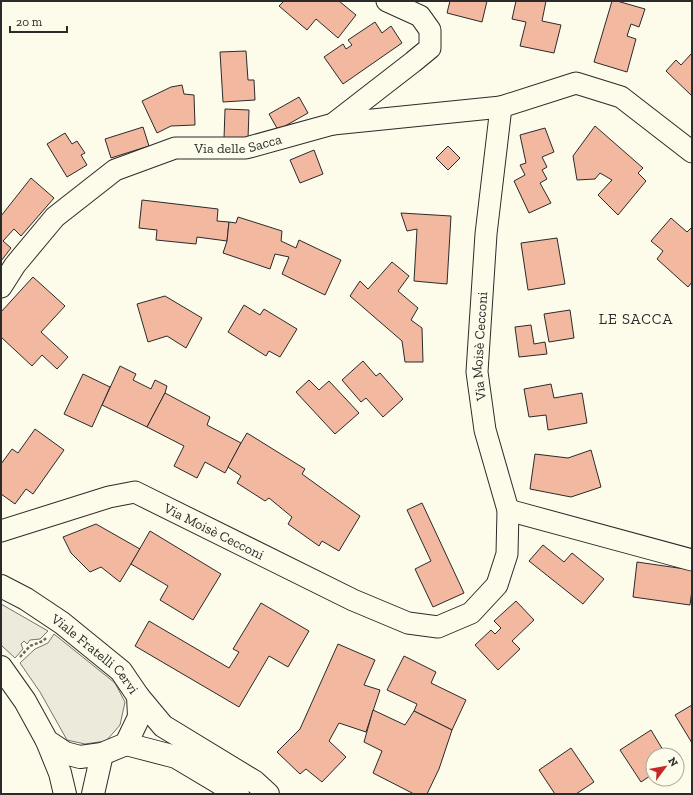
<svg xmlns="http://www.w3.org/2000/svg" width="693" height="795" font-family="'Zilla Slab',serif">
<rect width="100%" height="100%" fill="#fdfbea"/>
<g fill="#ecebdb" stroke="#74746e">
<polygon points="1,604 48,631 40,639 30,640 27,644 24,641 21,644 23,649 15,658 1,645"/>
<polygon points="54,634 115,683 125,702 120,725 106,741 85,744 67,740 40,692 20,663 35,649 48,643"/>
</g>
<g fill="#f2b8a0" stroke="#2b2b2b">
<polygon points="284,1 339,1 356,15 338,38 316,19 307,30 279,6"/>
<polygon points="450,1 487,1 482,22 447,13"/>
<polygon points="516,1 546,1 542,21 561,25 554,53 520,46 526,22 512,19"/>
<polygon points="612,1 617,1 645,9 639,27 631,24 627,36 636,39 627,72 594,62"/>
<polygon points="375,22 382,33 391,26 402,43 343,84 324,57 343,44 346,49 352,45 348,40"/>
<polygon points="246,51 248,80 254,80 255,100 223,102 220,52"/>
<polygon points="692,53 692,96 666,71 676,60 681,65"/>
<polygon points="182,85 184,94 194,95 195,125 171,126 157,133 142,101 171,87"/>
<polygon points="299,97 308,113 278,130 269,114"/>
<polygon points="225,109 249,110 248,139 224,139"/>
<polygon points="595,126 643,168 638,173 646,181 618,215 598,195 612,180 600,173 595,179 577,180 573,156"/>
<polygon points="143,127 149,146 111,158 105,139"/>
<polygon points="545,128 554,152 542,157 547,167 542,170 547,179 540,183 551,203 529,213 514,181 525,175 520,165 526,163 520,135"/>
<polygon points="65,133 72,144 77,141 85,153 81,155 87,165 67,177 47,144"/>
<polygon points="448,146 460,158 448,170 436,158"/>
<polygon points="314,150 323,174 300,183 290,160"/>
<polygon points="31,178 54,198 21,236 14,229 3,241 11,248 1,261 1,216"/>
<polygon points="142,200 218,209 217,221 229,222 227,241 197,237 196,244 156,240 157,230 139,228"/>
<polygon points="401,213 451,216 447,284 414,281 417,229 407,231"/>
<polygon points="238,217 282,231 281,241 296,248 299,240 341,260 325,295 282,274 289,257 275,254 270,269 223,253 227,241 229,222 236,223"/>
<polygon points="671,218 687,232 691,228 692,229 692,282 688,287 657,259 663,251 651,241"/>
<polygon points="557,238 565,284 528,290 521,243"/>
<polygon points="392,262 409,276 398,291 418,308 411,320 422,328 423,362 405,362 402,341 350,296 360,281 368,289"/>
<polygon points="33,277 65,306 41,332 68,357 57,369 42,355 32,366 1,337 1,312"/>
<polygon points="165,296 202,318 186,348 167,336 148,342 137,304"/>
<polygon points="244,305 260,315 264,309 297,329 280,357 269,351 266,356 228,332"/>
<polygon points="570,310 574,338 549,342 544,314"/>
<polygon points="531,325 534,344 545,342 547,354 519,357 515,327"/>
<polygon points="363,361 376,376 380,373 403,399 383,417 366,398 361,402 342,380"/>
<polygon points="120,366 136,374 133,380 151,389 155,380 167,386 165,393 147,427 102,405"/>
<polygon points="83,374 110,387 92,427 64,414"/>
<polygon points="309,380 319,390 329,381 359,413 335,434 296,392"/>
<polygon points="551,384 554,398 582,393 587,423 548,430 546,415 529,417 524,389"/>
<polygon points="165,393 210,417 207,425 241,443 225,473 205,462 197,478 174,466 184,446 147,427"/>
<polygon points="35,429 64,450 33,494 26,489 15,504 1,494 1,464 12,449 18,453"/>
<polygon points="247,433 305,469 302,474 360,516 339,551 322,541 319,546 288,524 292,517 269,498 265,501 237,483 241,476 228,467 241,443"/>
<polygon points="591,450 601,487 571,497 530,489 535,454 568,458"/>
<polygon points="422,503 464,593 433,607 415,569 431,561 407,510"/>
<polygon points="96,524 140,549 120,582 101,567 90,572 71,553 63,537"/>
<polygon points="150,531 221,574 193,620 160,600 168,586 131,564"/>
<polygon points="543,545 564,562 572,553 604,579 583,604 529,561"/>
<polygon points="637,562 692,570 692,590 690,605 633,597"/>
<polygon points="516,601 534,620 512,641 520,649 498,670 475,645 491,630 495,634 501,628 494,621"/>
<polygon points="261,603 309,631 288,667 269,656 239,707 135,646 149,621 229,668 239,652 233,649"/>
<polygon points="338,644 375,660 364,685 380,690 366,732 339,723 329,741 346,757 322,782 306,769 300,774 277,752 300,729"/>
<polygon points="404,656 436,672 431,683 466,700 452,730 414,711 417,704 387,690"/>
<polygon points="692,705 692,743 675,715"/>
<polygon points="373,710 405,725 414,711 452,730 439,769 427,794 414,794 373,773 382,751 364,742"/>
<polygon points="651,730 666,755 653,755 653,774 641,782 620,750"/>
<polygon points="571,748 594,782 576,794 555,794 539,770"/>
</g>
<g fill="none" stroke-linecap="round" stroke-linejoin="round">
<g stroke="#2b2b2b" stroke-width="23">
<g id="minor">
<polyline points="333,124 501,107"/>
<path id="s1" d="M1 287 15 265 55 217 115 170 175 148H246L333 124 413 62 430 48V30L420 16 387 1"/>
<polyline points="508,510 692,560"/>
<path id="s2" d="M1 531 109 497 135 492 353 600 408 623 438 627 471 613 497 585 507 554 508 510 485 430 477 372 486 234 501 107 576 83 621 97 692 152"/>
</g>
</g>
<g stroke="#2b2b2b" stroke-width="24">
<g id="major">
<path id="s3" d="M1 586 26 599 62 623 121 671 138 696 139 717 126 744 102 754 80 757 65 753 47 741 25 701 1 667"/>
<polyline points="138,696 163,726 255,782 268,794"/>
<polyline points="47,741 60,773 65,794"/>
<polyline points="126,744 176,757 238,794"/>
<polyline points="93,794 102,754"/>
</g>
</g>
<polyline stroke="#6a6964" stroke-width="2.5" stroke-dasharray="3 2" stroke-linecap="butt" points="20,657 30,646 43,641 47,637"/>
<use href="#minor" stroke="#fdfbea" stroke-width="21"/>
<use href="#major" stroke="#fdfbea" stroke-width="22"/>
</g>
<g text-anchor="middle" stroke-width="3" stroke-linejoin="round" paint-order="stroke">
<g font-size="14" fill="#2b2b2b" stroke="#fdfbea">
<text dy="5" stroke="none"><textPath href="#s1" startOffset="292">Via delle Sacca</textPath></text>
<text dy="5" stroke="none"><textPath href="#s2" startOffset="791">Via Moisè Cecconi</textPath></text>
<text dy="5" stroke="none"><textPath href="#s2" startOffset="228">Via Moisè Cecconi</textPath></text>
<text dy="5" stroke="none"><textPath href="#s3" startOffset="117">Viale Fratelli Cervi</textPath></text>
</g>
<g font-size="15" letter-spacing="1" fill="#2b2b2b" stroke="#fdfbea">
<text x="636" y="324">LE SACCA</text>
</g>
</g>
<rect width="693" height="795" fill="none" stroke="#2b2b2b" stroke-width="4"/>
<g transform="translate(665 767) rotate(58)"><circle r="19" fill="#fdfbea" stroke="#a9a89e"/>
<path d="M0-3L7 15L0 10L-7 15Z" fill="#c62828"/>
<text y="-6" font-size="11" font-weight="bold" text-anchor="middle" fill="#2b2b2b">N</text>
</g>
<path d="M10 26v6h57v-6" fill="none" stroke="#2b2b2b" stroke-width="2"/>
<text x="16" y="26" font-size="12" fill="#2b2b2b" stroke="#fdfbea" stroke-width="3" paint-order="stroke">20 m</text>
</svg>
